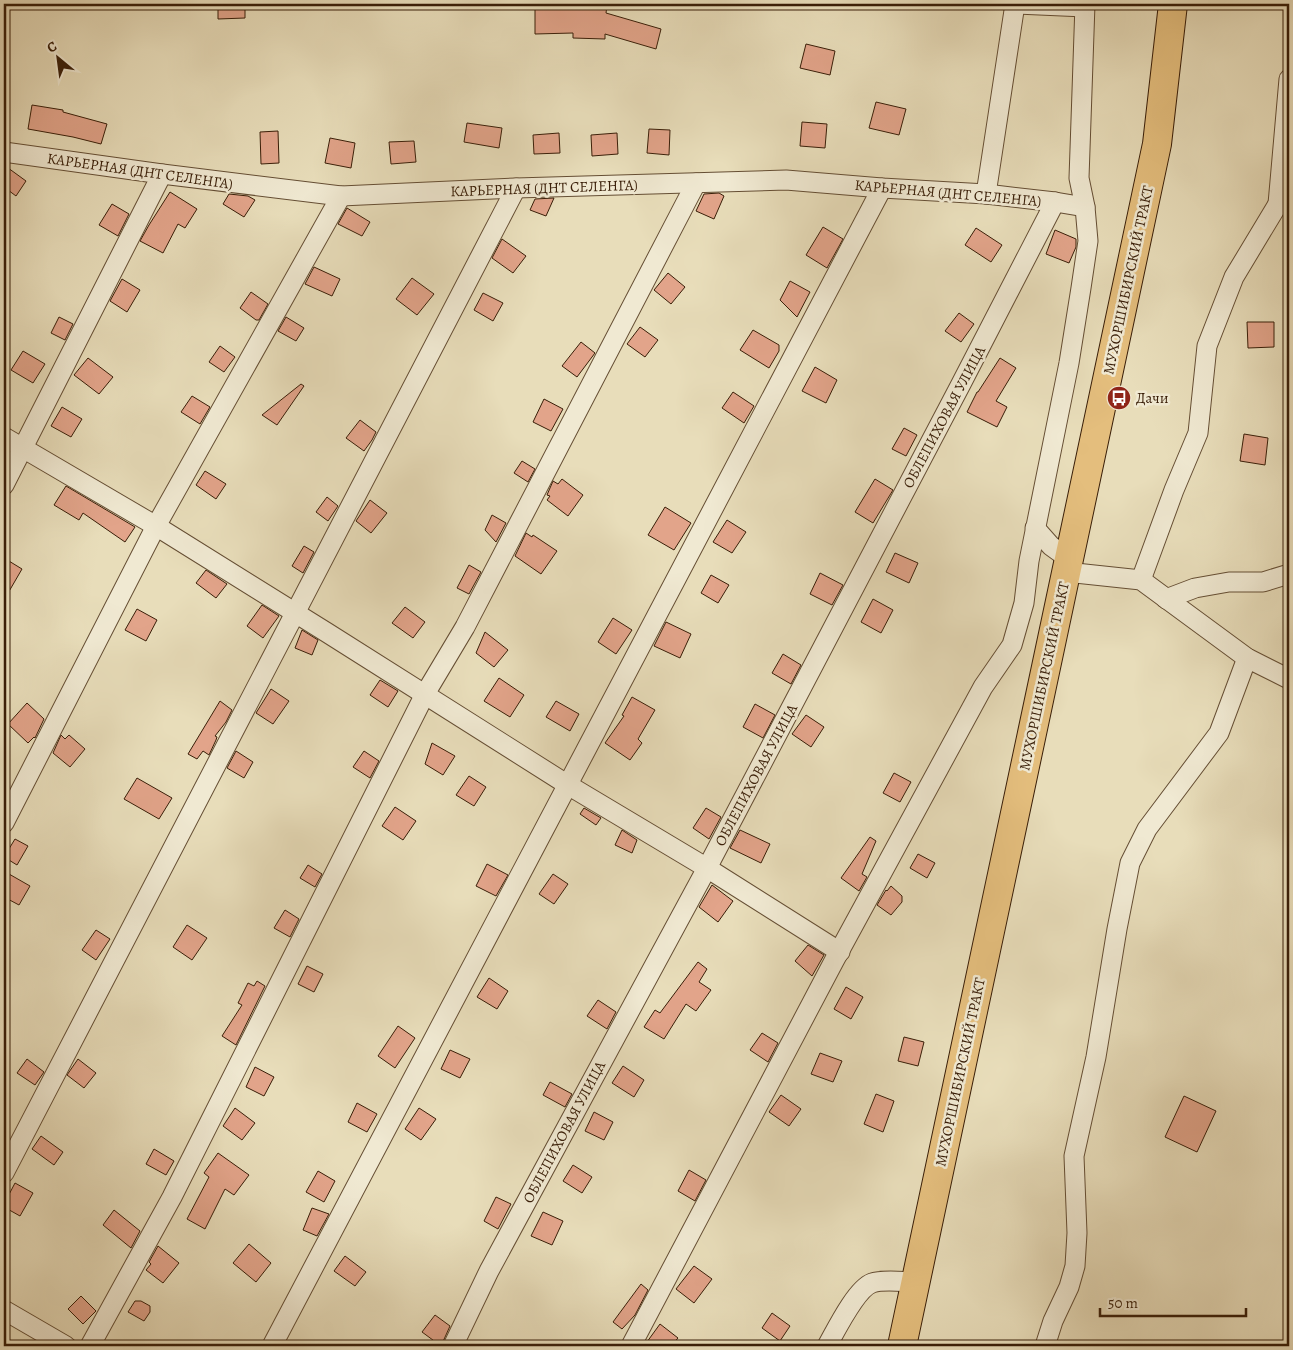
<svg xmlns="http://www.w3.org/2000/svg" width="1293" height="1350" font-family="Alegreya,serif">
<rect width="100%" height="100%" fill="#e8ddba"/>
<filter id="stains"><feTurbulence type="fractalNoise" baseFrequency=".004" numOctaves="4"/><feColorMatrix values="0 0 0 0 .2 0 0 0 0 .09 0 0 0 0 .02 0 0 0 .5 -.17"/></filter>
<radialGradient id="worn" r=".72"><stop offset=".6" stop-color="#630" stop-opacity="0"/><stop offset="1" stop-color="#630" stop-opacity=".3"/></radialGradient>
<g fill="#e2a48a" stroke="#391e08">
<polygon points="218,4 245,4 245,18 218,19"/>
<polygon points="535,4 607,5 606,13 661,29 656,49 605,34 605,39 573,38 573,33 535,34"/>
<polygon points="806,44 835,51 830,75 800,68"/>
<polygon points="876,102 906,109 899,135 869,128"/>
<polygon points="32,105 63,110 63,112 107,124 101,144 73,137 28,129"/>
<polygon points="802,122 827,124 825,148 800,146"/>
<polygon points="467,123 502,128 499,148 464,142"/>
<polygon points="649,129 670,130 669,155 647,153"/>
<polygon points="278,131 279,163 261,164 260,132"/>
<polygon points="559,133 560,153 534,154 533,135"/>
<polygon points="617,133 618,154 592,156 591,135"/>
<polygon points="330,138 355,143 351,168 325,163"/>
<polygon points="414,141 416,162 391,164 389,142"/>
<polygon points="4,165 26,181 16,196 4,187"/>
<polygon points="170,192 197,209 185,228 178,224 163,253 140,241 149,225"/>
<polygon points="719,193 724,196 714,219 696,211 704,194"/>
<polygon points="229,194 248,196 255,200 244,217 223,204"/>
<polygon points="554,198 546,216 530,210 535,199"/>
<polygon points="112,204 129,214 118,236 99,225"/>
<polygon points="347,208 370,222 362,236 338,224"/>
<polygon points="823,227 843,239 827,268 806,255"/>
<polygon points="976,228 1002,245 991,262 965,245"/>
<polygon points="1055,230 1076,239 1076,247 1069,263 1046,254"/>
<polygon points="502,239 526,256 513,273 492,258"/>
<polygon points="314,267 340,279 332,296 305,284"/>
<polygon points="668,273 685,287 671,304 654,290"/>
<polygon points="412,278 434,294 417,315 396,299"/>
<polygon points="122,279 140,290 127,312 110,301"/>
<polygon points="790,281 810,292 797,317 780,300"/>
<polygon points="251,292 268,304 259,320 256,320 240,308"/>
<polygon points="483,293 503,303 493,321 474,310"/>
<polygon points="959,313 974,324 961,342 945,331"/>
<polygon points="59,317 73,324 65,340 51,333"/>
<polygon points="286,317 304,328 296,341 278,331"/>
<polygon points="1247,322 1274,322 1274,347 1248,348"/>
<polygon points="640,327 658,340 645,357 627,344"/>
<polygon points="753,330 779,345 779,351 769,368 740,350"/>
<polygon points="581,342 595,353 577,377 562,366"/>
<polygon points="220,346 235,357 224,372 209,362"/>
<polygon points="23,351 45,364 33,383 11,370"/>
<polygon points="88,358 113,377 99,394 74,375"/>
<polygon points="1000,358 1016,368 996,401 1007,407 997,427 967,412 977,392 978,392"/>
<polygon points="815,367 837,380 826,403 802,391"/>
<polygon points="301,384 304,386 277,425 262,415"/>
<polygon points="733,392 754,406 744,423 722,408"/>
<polygon points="192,396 210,407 200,424 181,412"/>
<polygon points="544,399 563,409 551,431 533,422"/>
<polygon points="62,407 82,419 71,437 51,426"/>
<polygon points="360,420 376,432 372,440 364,451 346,438"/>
<polygon points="904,428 917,435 906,456 892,449"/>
<polygon points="1244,434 1268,438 1265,465 1240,461"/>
<polygon points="522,461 535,469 528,482 514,473"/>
<polygon points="205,471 226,484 216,499 196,485"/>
<polygon points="562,479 583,495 568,516 547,500 550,496 547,495 553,481 558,484"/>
<polygon points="875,479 893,490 873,523 855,512"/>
<polygon points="66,486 135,527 125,542 83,513 79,520 54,505"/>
<polygon points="327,497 338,506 328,521 316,512"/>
<polygon points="370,500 387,513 371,533 356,521"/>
<polygon points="665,507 691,523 674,550 648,535"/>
<polygon points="492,515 506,523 496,542 485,530"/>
<polygon points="727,520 746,532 732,553 713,542"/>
<polygon points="526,533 532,537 533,535 557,551 541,574 515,556"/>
<polygon points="304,546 314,552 303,573 292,566"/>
<polygon points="895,553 918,563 909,583 886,572"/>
<polygon points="4,558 22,569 4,600"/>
<polygon points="469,565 481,572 469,594 457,588"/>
<polygon points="206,570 227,584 216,598 196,583"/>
<polygon points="820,573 843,585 832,605 810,594"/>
<polygon points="711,575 729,585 718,603 701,593"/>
<polygon points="873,599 893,610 881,633 861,622"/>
<polygon points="262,605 279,616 263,638 247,626"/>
<polygon points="405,607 425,622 413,638 392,623"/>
<polygon points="137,609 157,620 146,641 125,630"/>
<polygon points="613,618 632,630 616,654 598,642"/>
<polygon points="666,622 691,634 680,658 654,646"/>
<polygon points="302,630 318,640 312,655 295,648"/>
<polygon points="485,632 508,650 494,667 476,653"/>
<polygon points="783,654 801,665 791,684 772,673"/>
<polygon points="499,678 524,695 510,717 484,701"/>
<polygon points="380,680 398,691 388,707 370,695"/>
<polygon points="271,689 289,701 273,724 256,713"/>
<polygon points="632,697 655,710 638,739 642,743 630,760 605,743 624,716 622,715"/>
<polygon points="220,701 232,710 226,722 215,736 217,737 216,740 209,755 203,751 197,759 188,754"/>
<polygon points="556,701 579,714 570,731 546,717"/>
<polygon points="27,703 44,719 35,738 34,737 28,743 8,724"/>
<polygon points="755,704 775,715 763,738 743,727"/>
<polygon points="806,715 824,727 811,747 792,734"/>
<polygon points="61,735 65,739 69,735 85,749 70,767 53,753"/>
<polygon points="432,743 455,756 443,775 425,764"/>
<polygon points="236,751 253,762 244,778 227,768"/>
<polygon points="364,751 379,761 370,778 353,767"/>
<polygon points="894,773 911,782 900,802 883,793"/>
<polygon points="469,776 486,787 474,806 456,795"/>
<polygon points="137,778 172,798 159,819 124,799"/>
<polygon points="395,807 416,821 403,840 382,826"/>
<polygon points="584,808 601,818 596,825 580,814"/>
<polygon points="706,808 721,817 709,839 693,828"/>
<polygon points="622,830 637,840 632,853 615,845"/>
<polygon points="740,830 770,844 761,863 730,848"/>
<polygon points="870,837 876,841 862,874 867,877 859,891 841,878"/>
<polygon points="15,839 28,846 17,865 4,857"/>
<polygon points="918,854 935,863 927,878 910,868"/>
<polygon points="487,864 508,875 496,896 476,886"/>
<polygon points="308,865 322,874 315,887 300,878"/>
<polygon points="9,874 30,886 19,905 4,897 4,883"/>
<polygon points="553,874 568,884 554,904 539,894"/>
<polygon points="712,885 733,901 718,922 699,907"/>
<polygon points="891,886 902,896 902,902 891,915 877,905 886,890 887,891"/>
<polygon points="285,910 299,919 290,937 274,928"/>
<polygon points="187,925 207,938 192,960 173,947"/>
<polygon points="96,930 110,939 96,960 82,950"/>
<polygon points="808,945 824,955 812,976 795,961"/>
<polygon points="698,962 707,969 699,982 711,990 696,1011 686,1004 664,1039 644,1027 655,1010 660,1013"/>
<polygon points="307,966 323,974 314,992 298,984"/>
<polygon points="489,978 508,991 497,1009 477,997"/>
<polygon points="257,981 265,986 236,1045 222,1036 242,1005 238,1003 248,983 254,986"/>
<polygon points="846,987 863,997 851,1019 834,1009"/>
<polygon points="598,1000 616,1012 607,1029 587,1016"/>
<polygon points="398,1026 415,1038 395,1068 378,1056"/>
<polygon points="762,1033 778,1043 768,1062 750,1050"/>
<polygon points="904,1037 924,1042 918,1066 898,1061"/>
<polygon points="450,1050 470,1059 460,1078 441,1069"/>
<polygon points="820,1053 842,1061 833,1082 811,1074"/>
<polygon points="27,1059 44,1072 35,1085 17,1073"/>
<polygon points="78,1059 96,1073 84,1088 67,1075"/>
<polygon points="623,1066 644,1080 634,1097 612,1083"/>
<polygon points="255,1067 274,1077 264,1096 246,1087"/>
<polygon points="550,1082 572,1094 565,1107 543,1095"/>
<polygon points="876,1094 894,1101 883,1132 864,1124"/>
<polygon points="781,1095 801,1109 789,1126 769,1112"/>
<polygon points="1184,1096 1216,1111 1197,1152 1165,1137"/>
<polygon points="357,1103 377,1114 367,1132 348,1122"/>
<polygon points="235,1108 255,1123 242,1140 223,1126"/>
<polygon points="419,1108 436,1119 421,1140 405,1129"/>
<polygon points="594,1112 613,1122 604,1140 585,1131"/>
<polygon points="41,1136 63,1152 54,1165 32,1149"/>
<polygon points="154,1149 174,1161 166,1175 146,1164"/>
<polygon points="218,1153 249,1175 234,1195 225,1189 205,1229 187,1219 209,1177 204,1173"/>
<polygon points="573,1165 592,1177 582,1193 563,1181"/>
<polygon points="689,1170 706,1180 695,1201 678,1191"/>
<polygon points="318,1171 335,1181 324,1202 306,1192"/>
<polygon points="15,1183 33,1193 20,1216 4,1207 4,1204"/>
<polygon points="496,1197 511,1204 498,1229 484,1221"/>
<polygon points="312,1208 329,1214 317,1236 303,1230"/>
<polygon points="114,1210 140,1231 131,1248 103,1225"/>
<polygon points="543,1212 563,1221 552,1245 531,1236"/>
<polygon points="249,1244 271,1263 256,1282 233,1263"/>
<polygon points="158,1246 179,1263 163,1283 146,1270 151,1264 149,1262"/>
<polygon points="345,1256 366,1272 355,1286 334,1271"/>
<polygon points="694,1266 712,1279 694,1303 676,1289"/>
<polygon points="641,1284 648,1290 635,1315 622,1329 613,1322"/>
<polygon points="81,1296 96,1311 83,1324 68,1309"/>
<polygon points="135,1301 141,1301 150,1306 150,1312 144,1321 128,1312"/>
<polygon points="772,1313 790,1326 780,1341 762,1328"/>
<polygon points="435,1315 450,1326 441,1346 422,1332"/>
<polygon points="660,1324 678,1338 671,1346 644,1346"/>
</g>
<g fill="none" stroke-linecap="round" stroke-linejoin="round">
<g stroke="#654e34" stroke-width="21">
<g id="street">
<polyline points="1014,4 1085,7"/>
<polyline points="4,152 162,174 341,196 516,188 786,180 882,188 986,194 1055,202 1085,207"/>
<polyline points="986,194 1015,4"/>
<polyline points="1278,204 1289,79"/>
<polyline points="4,437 156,526 326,632 568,785 707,868 840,952"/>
<polyline points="4,485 162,174"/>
<polyline points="1035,528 1051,546 1069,559"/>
<polyline points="1066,572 1141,580 1247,658 1289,679"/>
<polyline points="1141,580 1174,490 1198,433 1207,346 1234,277 1278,204 1289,195"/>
<polyline points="1166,599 1195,588 1229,582 1263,582 1289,574"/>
<polyline points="4,823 156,526 341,196"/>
<polyline points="4,1173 516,188"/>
<polyline points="4,1310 66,1346"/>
<polyline points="90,1346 172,1197 425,694 465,627 696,183"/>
<polyline points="272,1346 882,188"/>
<polyline points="453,1346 489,1271 707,868 961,384 1055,202"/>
<polyline points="631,1346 834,961 983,687 1012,645 1024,603 1029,561 1069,363 1081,288 1088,241 1085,207 1079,178 1085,4"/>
<path d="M827 1346C836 1330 856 1289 872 1283 883 1279 904 1282 916 1282"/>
<polyline points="1045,1346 1053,1321 1069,1287 1075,1266 1077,1233 1074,1156 1096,1057 1117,929 1130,863 1147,829 1219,733 1247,658"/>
</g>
</g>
<g stroke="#391e08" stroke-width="30">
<polyline id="primary" points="902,1346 1157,144 1173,4"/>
</g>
<use href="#street" stroke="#f0e9d2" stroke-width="19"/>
<use href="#primary" stroke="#e4be7d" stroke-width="28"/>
</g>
<defs>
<g id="bus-disc" transform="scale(1.25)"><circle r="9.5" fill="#8f2418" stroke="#f0e9d2"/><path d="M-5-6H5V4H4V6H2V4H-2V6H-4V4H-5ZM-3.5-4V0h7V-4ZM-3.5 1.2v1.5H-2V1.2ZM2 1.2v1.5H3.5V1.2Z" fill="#fff"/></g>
</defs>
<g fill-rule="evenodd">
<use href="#bus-disc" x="1119" y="398"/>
</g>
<g text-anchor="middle" stroke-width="5" stroke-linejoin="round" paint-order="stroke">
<g font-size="15" fill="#391e08" stroke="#f0e9d2">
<text transform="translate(140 171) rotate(8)" y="5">КАРЬЕРНАЯ (ДНТ СЕЛЕНГА)</text>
<text transform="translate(544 188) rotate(-2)" y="5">КАРЬЕРНАЯ (ДНТ СЕЛЕНГА)</text>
<text transform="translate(948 193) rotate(5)" y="5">КАРЬЕРНАЯ (ДНТ СЕЛЕНГА)</text>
<text transform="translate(1128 280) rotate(-78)" y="5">МУХОРШИБИРСКИЙ ТРАКТ</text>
<text transform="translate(944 417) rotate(-62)" y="5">ОБЛЕПИХОВАЯ УЛИЦА</text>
<text transform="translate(1044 676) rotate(-78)" y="5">МУХОРШИБИРСКИЙ ТРАКТ</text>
<text transform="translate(756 775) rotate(-62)" y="5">ОБЛЕПИХОВАЯ УЛИЦА</text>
<text transform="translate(960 1072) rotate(-78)" y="5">МУХОРШИБИРСКИЙ ТРАКТ</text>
<text transform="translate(564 1132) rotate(-62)" y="5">ОБЛЕПИХОВАЯ УЛИЦА</text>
</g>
<g font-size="15" fill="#391e08" stroke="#f0e9d2" text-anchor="start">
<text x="1136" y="403">Дачи</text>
</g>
</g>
<rect width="1293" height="1350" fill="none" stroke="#e8ddba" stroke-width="20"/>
<rect x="5" y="5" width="1283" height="1340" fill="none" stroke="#391e08" stroke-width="2.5"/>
<rect x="10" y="10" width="1273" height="1330" fill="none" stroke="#391e08"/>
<g transform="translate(58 58) rotate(331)" stroke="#f0e9d2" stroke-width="4" paint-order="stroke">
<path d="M0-4L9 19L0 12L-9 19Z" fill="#391e08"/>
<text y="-8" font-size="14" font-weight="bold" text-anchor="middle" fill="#391e08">С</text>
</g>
<path d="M1100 1308v8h146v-8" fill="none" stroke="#391e08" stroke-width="2.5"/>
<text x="1108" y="1308" font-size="15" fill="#391e08" stroke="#f0e9d2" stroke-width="4" paint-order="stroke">50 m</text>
<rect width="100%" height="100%" filter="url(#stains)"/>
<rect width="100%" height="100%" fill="url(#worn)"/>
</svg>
